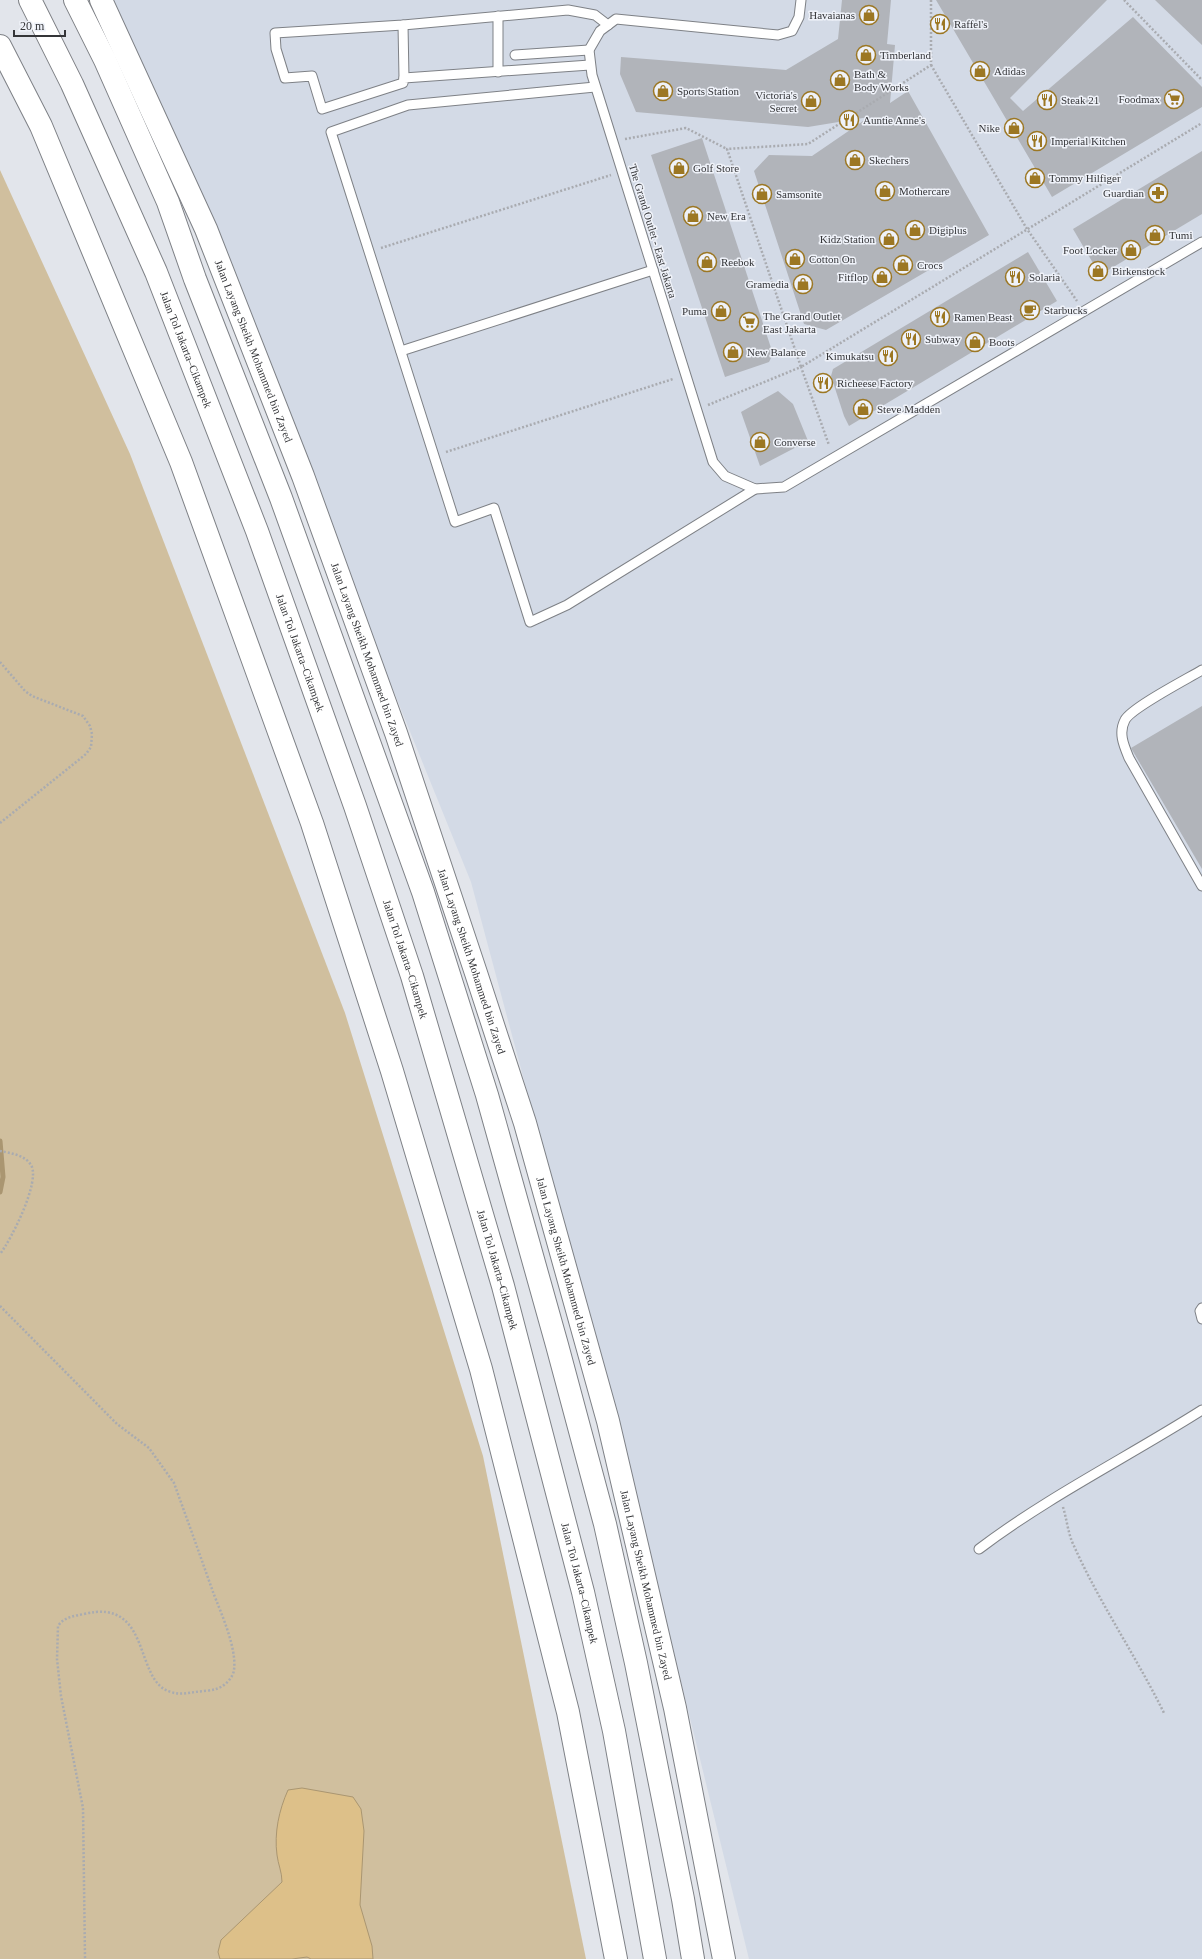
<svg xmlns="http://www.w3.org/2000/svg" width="1202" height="1959" font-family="Georgia,serif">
<rect width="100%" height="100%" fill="#e2e5eb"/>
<polygon fill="#d3dae6" points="96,0 1202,0 1202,1959 749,1959 640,1514 471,882 336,549"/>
<polygon fill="#d0bf9e" points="0,170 130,454 345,1013 483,1456 586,1959 0,1959"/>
<path fill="#ddc089" stroke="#aa9671" d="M302 1788 353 1797 361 1809 364 1831 360 1905 372 1946 373 1959H311L307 1957 292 1959H220L218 1952 221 1940 282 1882C282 1872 278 1864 277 1855 274 1833 279 1810 288 1790Z"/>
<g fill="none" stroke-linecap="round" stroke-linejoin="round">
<polyline stroke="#aa9671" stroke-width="5" points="0,1141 3,1177 0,1192"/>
</g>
<g fill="#b1b4ba">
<polygon points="842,0 891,0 887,44 895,45 890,103 908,91 989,235 826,330 804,324 754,171 769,155 812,156 869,117 808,127 636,112 620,74 621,57 786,70 838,39"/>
<polygon points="936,0 1107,0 1010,98 1023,111 1133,17 1202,87 1202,107 1052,197"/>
<polygon points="1155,0 1202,0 1202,45"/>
<polygon points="702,138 773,354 769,362 725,377 651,155"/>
<polygon points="1202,151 1202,214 1100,275 1073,229"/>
<polygon points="1028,252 1057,301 849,426 844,416 831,376 833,369"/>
<polygon points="778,391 793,404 808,441 760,466 741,412"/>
<polygon points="1202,706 1202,869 1131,748"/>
</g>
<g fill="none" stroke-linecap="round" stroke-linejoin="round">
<g stroke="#7e8186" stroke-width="11">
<g id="service">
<polyline points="801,0 799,17 792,31 778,35 616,19 600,31 589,50 592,75 713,462 725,476 755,489 784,487 1202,242"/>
<polyline points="498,16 498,72"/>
<polyline points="403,25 404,78"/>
<polyline points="515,55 589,50"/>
<polyline points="590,65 404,78 403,83 322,109 312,76 285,78 276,49 275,33 403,25 568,10 595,15 608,25"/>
<polyline points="595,87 408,105 331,132 455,522 494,508 530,622 567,605 755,489"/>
<polyline points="401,351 653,270"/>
<path d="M1202 670C1187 679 1131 708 1125 720 1118 733 1124 746 1129 758L1202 886"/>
<polyline points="1202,1308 1200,1311 1202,1319"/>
<path d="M979 1549C1049 1496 1128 1457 1202 1410"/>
</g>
</g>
<g stroke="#7e8186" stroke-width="24">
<g id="motorway">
<path id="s1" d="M30 0 72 84 156 272 257 531 355 806 412 976 503 1286 583 1592 614 1731 655 1959"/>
<polyline points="75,0 105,60 168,202 195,279 281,498 423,892 487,1095 557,1345 605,1524 636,1663 683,1899 693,1959"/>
<path id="s2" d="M101 0 206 229 303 476 396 733 476 973 525 1123 608 1421 675 1708 724 1959"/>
<polyline points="0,46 41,126 181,462 312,823 392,1071 481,1369 568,1712 616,1959"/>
</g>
</g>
<g stroke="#a9abb0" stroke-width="2.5" stroke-dasharray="2 2" stroke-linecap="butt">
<polyline points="931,0 931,65 808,144 727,149 801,367 1202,123"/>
<polyline points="1124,0 1202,80"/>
<polyline points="931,65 1027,229 1077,301"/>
<polyline points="625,139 686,128 727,149"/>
<polyline points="381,248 611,175"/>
<polyline points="708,405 801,367 829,445"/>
<polyline points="446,452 673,379"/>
<polyline points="0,662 25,691 32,696 83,716 90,726 92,734 91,747 86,754 0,823"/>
<path d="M0 1151C10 1153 25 1155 31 1165 41 1181 11 1240 0 1254"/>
<path d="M0 1306 117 1424 149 1448 174 1483C187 1519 200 1555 213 1592 221 1613 237 1648 234 1670 233 1678 224 1687 216 1689 210 1691 202 1691 195 1692 187 1693 179 1695 171 1692 133 1682 153 1597 84 1614 74 1616 64 1617 58 1626L57 1659 61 1696 83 1808 85 1959"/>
<path d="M1063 1507C1067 1520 1068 1534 1074 1546 1100 1604 1136 1656 1164 1713"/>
</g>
<use href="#service" stroke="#fff" stroke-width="9"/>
<use href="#motorway" stroke="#fff" stroke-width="22"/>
</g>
<defs>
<g id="shop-ring" transform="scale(1)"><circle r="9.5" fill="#eff2f9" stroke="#9c7723" stroke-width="1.5"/><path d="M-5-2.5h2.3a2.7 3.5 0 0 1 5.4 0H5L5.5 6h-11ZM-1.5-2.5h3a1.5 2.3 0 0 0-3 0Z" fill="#9c7723"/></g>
<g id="restaurant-ring" transform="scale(1)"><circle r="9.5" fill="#eff2f9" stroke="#9c7723" stroke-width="1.5"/><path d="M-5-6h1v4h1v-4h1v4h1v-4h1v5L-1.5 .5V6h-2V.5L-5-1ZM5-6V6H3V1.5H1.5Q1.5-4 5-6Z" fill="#9c7723"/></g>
<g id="supermarket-ring" transform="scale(1)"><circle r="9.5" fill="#eff2f9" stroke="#9c7723" stroke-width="1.5"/><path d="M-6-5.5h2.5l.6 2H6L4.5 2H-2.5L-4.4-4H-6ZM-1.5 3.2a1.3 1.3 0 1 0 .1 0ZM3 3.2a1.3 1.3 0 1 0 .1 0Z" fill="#9c7723"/></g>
<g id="pharmacy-ring" transform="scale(1)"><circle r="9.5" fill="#eff2f9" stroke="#9c7723" stroke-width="1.5"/><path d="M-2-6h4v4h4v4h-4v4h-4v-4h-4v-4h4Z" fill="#9c7723"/></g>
<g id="cafe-ring" transform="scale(1)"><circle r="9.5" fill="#eff2f9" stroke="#9c7723" stroke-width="1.5"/><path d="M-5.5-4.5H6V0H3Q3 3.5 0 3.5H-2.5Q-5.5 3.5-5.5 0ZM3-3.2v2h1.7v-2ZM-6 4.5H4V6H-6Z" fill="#9c7723"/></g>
</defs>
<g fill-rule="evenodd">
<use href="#shop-ring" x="869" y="15"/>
<use href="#restaurant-ring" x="940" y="24"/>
<use href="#shop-ring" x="866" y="55"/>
<use href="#shop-ring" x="980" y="71"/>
<use href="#shop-ring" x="840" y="80"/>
<use href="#shop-ring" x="663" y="91"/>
<use href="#supermarket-ring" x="1174" y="99"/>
<use href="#restaurant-ring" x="1047" y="100"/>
<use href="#shop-ring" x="811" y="101"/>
<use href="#restaurant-ring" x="849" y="120"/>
<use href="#shop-ring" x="1014" y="128"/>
<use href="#restaurant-ring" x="1037" y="141"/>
<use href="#shop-ring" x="855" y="160"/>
<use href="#shop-ring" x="679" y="168"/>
<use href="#shop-ring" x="1035" y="178"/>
<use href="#shop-ring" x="885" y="191"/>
<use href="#pharmacy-ring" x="1158" y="193"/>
<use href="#shop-ring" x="762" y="194"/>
<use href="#shop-ring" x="693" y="216"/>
<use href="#shop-ring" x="915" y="230"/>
<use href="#shop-ring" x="1155" y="235"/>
<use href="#shop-ring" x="889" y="239"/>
<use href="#shop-ring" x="1131" y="250"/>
<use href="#shop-ring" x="795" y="259"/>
<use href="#shop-ring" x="707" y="262"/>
<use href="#shop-ring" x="903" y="265"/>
<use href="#shop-ring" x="1098" y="271"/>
<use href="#shop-ring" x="882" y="277"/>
<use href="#restaurant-ring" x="1015" y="277"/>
<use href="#shop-ring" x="803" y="284"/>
<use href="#cafe-ring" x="1030" y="310"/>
<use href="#shop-ring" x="721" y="311"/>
<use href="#restaurant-ring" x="940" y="317"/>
<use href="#supermarket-ring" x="749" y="322"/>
<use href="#restaurant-ring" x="911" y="339"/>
<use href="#shop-ring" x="975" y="342"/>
<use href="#shop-ring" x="733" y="352"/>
<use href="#restaurant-ring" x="888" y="356"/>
<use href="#restaurant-ring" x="823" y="383"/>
<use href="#shop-ring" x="863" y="409"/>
<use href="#shop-ring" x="760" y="442"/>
</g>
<g text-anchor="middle" stroke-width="3" stroke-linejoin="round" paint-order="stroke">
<g font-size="11" fill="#343538" stroke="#eff2f9" text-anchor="start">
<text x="855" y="19" text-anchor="end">Havaianas</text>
<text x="954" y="28">Raffel's</text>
<text x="880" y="59">Timberland</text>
<text x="994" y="75">Adidas</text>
<text x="854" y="78">Bath &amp;<tspan x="854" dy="13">Body Works</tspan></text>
<text x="677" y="95">Sports Station</text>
<text x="797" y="99" text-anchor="end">Victoria's<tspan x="797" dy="13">Secret</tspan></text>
<text x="1160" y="103" text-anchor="end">Foodmax</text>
<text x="1061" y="104">Steak 21</text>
<text x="863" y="124">Auntie Anne's</text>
<text x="1000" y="132" text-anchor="end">Nike</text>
<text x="1051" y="145">Imperial Kitchen</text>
<text x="869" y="164">Skechers</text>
<text x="693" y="172">Golf Store</text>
<text x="1049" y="182">Tommy Hilfiger</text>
<text x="899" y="195">Mothercare</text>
<text x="1144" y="197" text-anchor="end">Guardian</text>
<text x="776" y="198">Samsonite</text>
<text x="707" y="220">New Era</text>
<text x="929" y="234">Digiplus</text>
<text x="1169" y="239">Tumi</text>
<text x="875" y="243" text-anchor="end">Kidz Station</text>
<text x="1117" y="254" text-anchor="end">Foot Locker</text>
<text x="809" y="263">Cotton On</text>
<text x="721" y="266">Reebok</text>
<text x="917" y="269">Crocs</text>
<text x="1112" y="275">Birkenstock</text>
<text x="868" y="281" text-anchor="end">Fitflop</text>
<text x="1029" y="281">Solaria</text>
<text x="789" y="288" text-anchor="end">Gramedia</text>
<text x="1044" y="314">Starbucks</text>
<text x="707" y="315" text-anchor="end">Puma</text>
<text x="763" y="320">The Grand Outlet<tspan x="763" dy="13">East Jakarta</tspan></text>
<text x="954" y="321">Ramen Beast</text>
<text x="925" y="343">Subway</text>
<text x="989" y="346">Boots</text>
<text x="747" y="356">New Balance</text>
<text x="874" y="360" text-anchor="end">Kimukatsu</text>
<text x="837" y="387">Richeese Factory</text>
<text x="877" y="413">Steve Madden</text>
<text x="774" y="446">Converse</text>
</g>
<g font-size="11" fill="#343538" stroke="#eff2f9">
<text transform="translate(653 231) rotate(73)" y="4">The Grand Outlet - East Jakarta</text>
<text dy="4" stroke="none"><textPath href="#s1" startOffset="383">Jalan Tol Jakarta–Cikampek</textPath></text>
<text dy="4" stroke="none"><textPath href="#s2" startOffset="383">Jalan Layang Sheikh Mohammed bin Zayed</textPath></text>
<text dy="4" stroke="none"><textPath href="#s1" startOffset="707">Jalan Tol Jakarta–Cikampek</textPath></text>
<text dy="4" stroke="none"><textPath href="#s2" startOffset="707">Jalan Layang Sheikh Mohammed bin Zayed</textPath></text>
<text dy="4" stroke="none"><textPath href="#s1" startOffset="1031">Jalan Tol Jakarta–Cikampek</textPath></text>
<text dy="4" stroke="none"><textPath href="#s2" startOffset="1031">Jalan Layang Sheikh Mohammed bin Zayed</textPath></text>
<text dy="4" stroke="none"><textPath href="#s1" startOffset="1355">Jalan Tol Jakarta–Cikampek</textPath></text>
<text dy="4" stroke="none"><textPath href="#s2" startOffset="1355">Jalan Layang Sheikh Mohammed bin Zayed</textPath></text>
<text dy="4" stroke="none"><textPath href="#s1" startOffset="1679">Jalan Tol Jakarta–Cikampek</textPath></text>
<text dy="4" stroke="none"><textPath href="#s2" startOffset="1679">Jalan Layang Sheikh Mohammed bin Zayed</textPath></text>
</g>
</g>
<path d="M14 30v6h51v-6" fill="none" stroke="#343538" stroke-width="2"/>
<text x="20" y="30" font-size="12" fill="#343538" stroke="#eff2f9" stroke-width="3" paint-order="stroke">20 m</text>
</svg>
